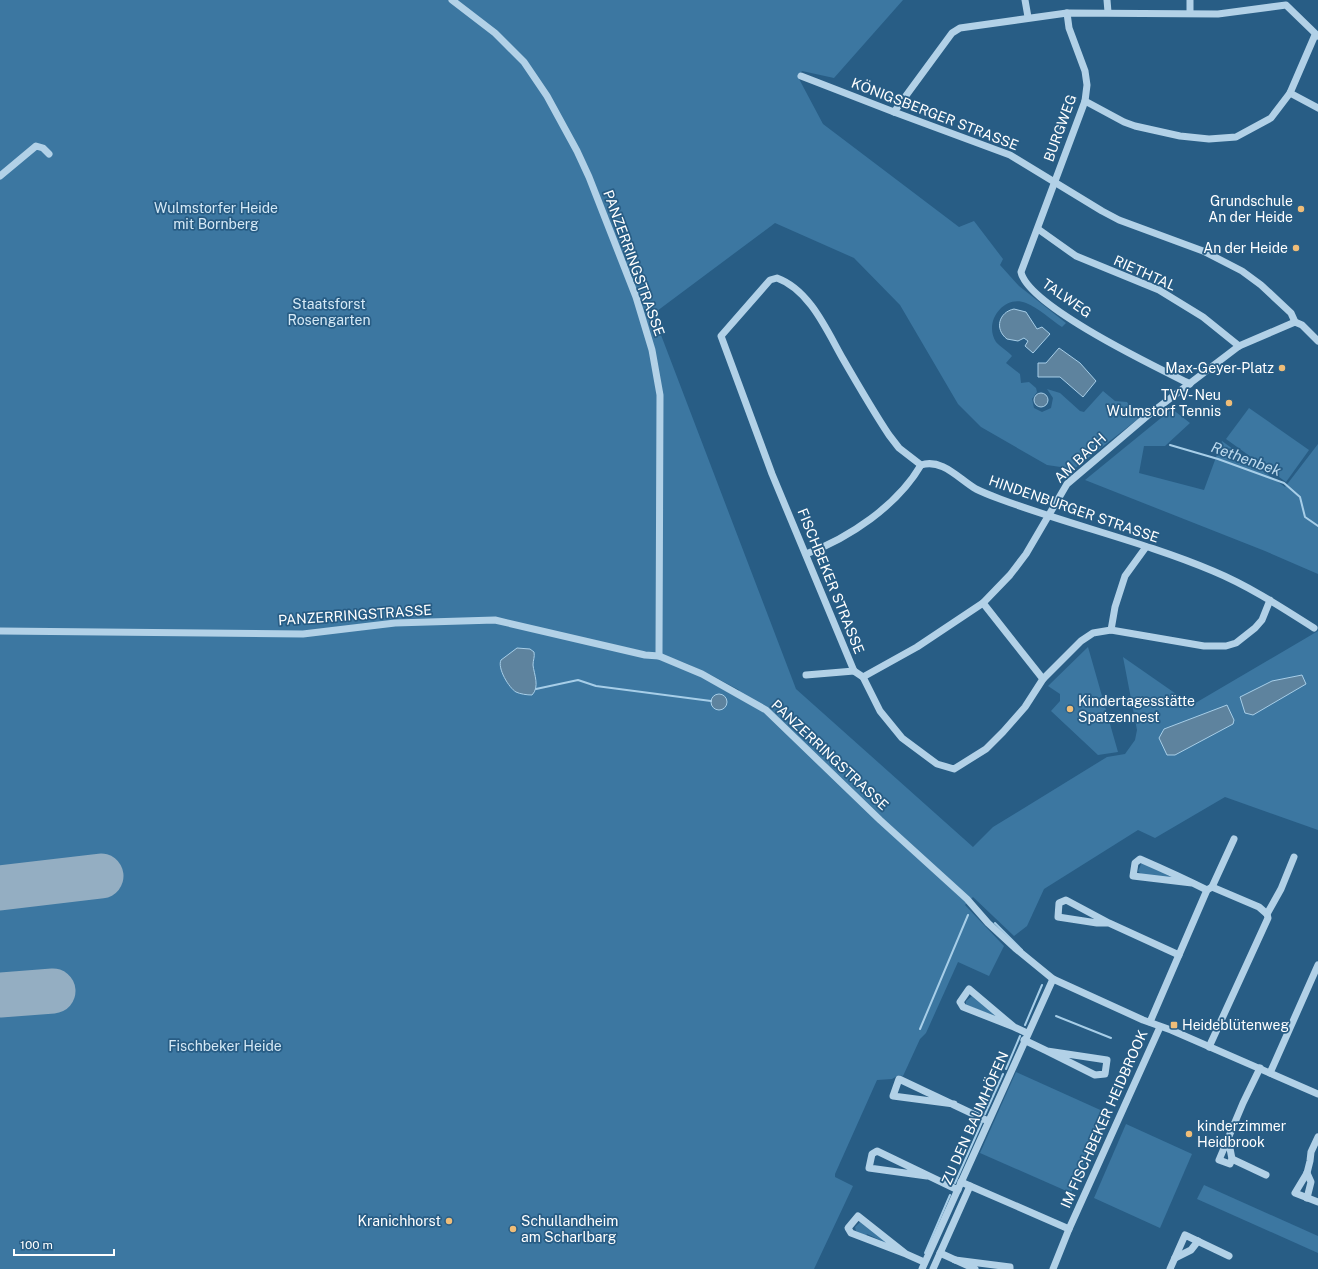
<svg xmlns="http://www.w3.org/2000/svg" width="1318" height="1269" font-family="'Public Sans',sans-serif">
<rect width="100%" height="100%" fill="#285d85"/>
<g fill="#3c77a1" fill-rule="evenodd">
<path d="M0 0H903L834 78 802 71 798 77 823 124 959 227 974 221 1003 259 1000 265 1019 286 1066 323 1062 327C1051 320 1039 308 1026 303 1004 294 983 322 996 342 1000 347 1008 351 1012 356L1006 363 1020 374 1021 383 1029 382 1036 388 1037 392 1032 399 1034 408 1042 412 1051 408 1053 398 1047 389 1060 393 1080 411 1084 412 1103 391 1115 401 1127 402 1138 419 1074 469 1047 465 981 427 958 404 900 305 854 258 775 223 653 314 796 689 973 847 993 827 1107 757 1125 754 1135 740 1137 730 1123 657 1192 705 1318 631V830L1225 797 1155 838 1138 830 1044 889 1027 926 1014 936 973 897 965 905 1004 946 989 976 958 962 926 1033 920 1039 903 1076 899 1075 892 1079 877 1080 835 1174V1177L853 1186 814 1269H0ZM495 618 646 652C680 657 709 674 739 690V694L702 674 645 655 495 620Z"/>
<polygon points="1249,408 1309,450 1286,482 1226,439"/>
<polygon points="1172,409 1190,423 1165,446 1144,446 1139,473 1204,490 1222,441 1285,487 1318,444 1318,574 1265,551 1085,480"/>
<polygon points="1088,647 1118,752 1098,755 1051,711 1060,701 1060,694 1048,686"/>
<polygon points="1142,862 1169,876 1174,876 1173,879 1141,874 1138,871"/>
<polygon points="972,996 998,1016 996,1019 993,1015 966,1005 966,1001"/>
<polygon points="1016,1072 1107,1113 1071,1193 980,1153"/>
<polygon points="1126,1124 1192,1154 1160,1228 1094,1198"/>
<polygon points="1204,1185 1318,1236 1318,1253 1197,1199"/>
<polygon points="861,1221 888,1242 886,1245 882,1243 882,1241 867,1234 866,1236 856,1231 855,1227"/>
</g>
<g fill="#5e839e" stroke="#a7cee8">
<path d="M1014 309 1026 312 1037 329 1042 327 1050 334 1033 353 1025 346 1028 341 1024 338 1018 341 1007 339C994 329 999 312 1014 309Z"/>
<polygon points="1059,348 1080,363 1096,381 1083,397 1060,377 1038,377 1038,363 1046,363"/>
<circle cx="1041" cy="400" r="7"/>
<path d="M517 648 530 649 534 652C535 657 533 660 533 665 534 674 540 687 532 695 527 695 520 694 516 692 509 688 497 668 501 660Z"/>
<polygon points="1302,675 1306,684 1253,715 1245,713 1240,697 1272,681"/>
<circle cx="719" cy="702" r="8"/>
<polygon points="1227,705 1234,720 1233,724 1175,755 1167,755 1159,738 1164,729"/>
</g>
<g fill="none" stroke-linecap="round" stroke-linejoin="round">
<g stroke="#a7cee8" stroke-width="2">
<polyline points="1170,445 1218,459 1284,483 1300,497 1305,517 1318,526"/>
<polyline points="536,689 578,680 596,686 711,701"/>
<polyline points="995,923 1022,950"/>
<polyline points="1056,1016 1111,1038"/>
<polyline points="1025,1025 1042,985"/>
<polyline points="920,1029 968,915"/>
<polyline points="1006,1069 1020,1036"/>
<polyline points="985,1114 1003,1074"/>
<polyline points="955,1183 982,1122"/>
<polyline points="925,1253 950,1195"/>
</g>
<g stroke="#94aec2" stroke-width="45">
<polyline points="0,888 101,876"/>
<polyline points="0,995 53,991"/>
</g>
<g stroke="#b2d1e7" stroke-width="7">
<polyline points="452,0 495,33 524,62 547,96 577,151 589,177 636,297 652,350 660,395 659,656"/>
<polyline points="1025,0 1028,17"/>
<polyline points="1107,0 1108,12"/>
<polyline points="1190,0 1190,13"/>
<path d="M1067 13 1069 28 1085 71 1087 85 1085 101 1021 272C1028 306 1156 367 1190 384"/>
<polyline points="801,76 894,112 1010,155 1102,211 1119,220 1203,251 1242,271 1261,285 1291,313 1295,322 1302,325 1318,341"/>
<polyline points="1290,93 1318,108"/>
<polyline points="1085,101 1124,122 1135,126 1180,136 1209,139 1236,137 1271,118 1290,93 1315,35"/>
<polyline points="894,112 952,33 960,28 1067,13 1218,14 1286,5 1318,36"/>
<polyline points="0,176 36,146 43,148 49,154"/>
<polyline points="1038,229 1076,256 1159,290 1203,317 1239,346"/>
<path d="M806 554C849 538 897 506 921 465"/>
<path d="M1270 600 1262 620 1255 628 1236 643 1226 646H1204L1111 630 1093 633 1081 641 1043 679 1025 707 1003 732 986 749 954 769 937 764 902 738 880 711 863 677 854 671 772 474 721 336 770 280 777 278C810 290 827 331 843 359 858 385 873 411 889 435L899 448 921 465C942 458 959 479 976 489 984 493 992 496 1000 499 1070 525 1144 542 1213 571 1249 586 1281 607 1314 628"/>
<polyline points="983,603 1043,679"/>
<polyline points="1111,630 1115,607 1125,576 1146,547"/>
<polyline points="0,631 303,634 395,623 495,620 645,655 659,656 702,674 766,710 880,820 967,899 988,923 1015,948 1053,979 1143,1020 1171,1030 1318,1094"/>
<polyline points="806,675 854,671"/>
<polyline points="863,677 917,647 983,603 1010,575 1026,554 1067,484 1147,416 1239,346 1295,322"/>
<path d="M1192 883 1133 876 1135 863 1140 859C1163 869 1185 879 1207 890"/>
<polyline points="1212,887 1234,839"/>
<polyline points="1267,914 1281,889 1294,857"/>
<polyline points="1109,923 1097,923 1058,917 1059,903 1066,900 1109,923 1179,955"/>
<polyline points="1150,1022 1207,890 1212,887 1259,907 1267,914 1268,918 1209,1047"/>
<polyline points="1014,1027 963,1007 960,1002 969,989 1014,1027 1027,1033"/>
<polyline points="1024,1040 1047,1051 1107,1060 1105,1074 1095,1075 1047,1051"/>
<polyline points="1270,1073 1318,965"/>
<polyline points="954,1104 893,1096 899,1079 988,1121"/>
<polyline points="1318,1137 1311,1152 1310,1161 1307,1173 1295,1193 1318,1202"/>
<polyline points="1228,1138 1232,1159 1230,1164 1219,1160 1243,1103 1260,1068"/>
<polyline points="1232,1159 1266,1175"/>
<polyline points="1307,1173 1311,1182 1307,1198"/>
<polyline points="927,1176 869,1168 872,1154 877,1151 958,1190"/>
<polyline points="961,1182 1069,1229"/>
<polyline points="940,1253 975,1269"/>
<polyline points="906,1254 851,1233 848,1228 858,1216 906,1254 924,1262"/>
<polyline points="1175,1258 1191,1250 1198,1241"/>
<polyline points="955,1260 1010,1267 1010,1269"/>
<polyline points="922,1269 1053,979"/>
<polyline points="933,1269 970,1186"/>
<polyline points="1053,1269 1069,1229 1160,1027"/>
<polyline points="1170,1269 1185,1235 1229,1256"/>
</g>
</g>
<g fill="#efbd78" stroke="#285d85" stroke-width="1.5">
<circle cx="1301" cy="209" r="4"/>
<circle cx="1296" cy="248" r="4"/>
<circle cx="1282" cy="368" r="4"/>
<circle cx="1229" cy="403" r="4"/>
<circle cx="1070" cy="709" r="4"/>
<rect x="1170" y="1021" width="8" height="8" rx="2"/>
<circle cx="1189" cy="1134" r="4"/>
<circle cx="449" cy="1221" r="4"/>
<circle cx="513" cy="1229" r="4"/>
</g>
<g text-anchor="middle" stroke-width="3.5" stroke-linejoin="round" paint-order="stroke">
<g font-size="14" fill="#fff" stroke="#285d85">
<text transform="translate(935 114) rotate(21)" y="5">KÖNIGSBERGER STRASSE</text>
<text transform="translate(1060 128) rotate(-70)" y="5">BURGWEG</text>
<text transform="translate(634 263) rotate(70)" y="5">PANZERRINGSTRASSE</text>
<text transform="translate(1145 273) rotate(24)" y="5">RIETHTAL</text>
<text transform="translate(1067 298) rotate(35)" y="5">TALWEG</text>
<text transform="translate(1080 458) rotate(-43)" y="5">AM BACH</text>
<text transform="translate(1074 509) rotate(19)" y="5">HINDENBURGER STRASSE</text>
<text transform="translate(831 581) rotate(68)" y="5">FISCHBEKER STRASSE</text>
<text transform="translate(355 615) rotate(-4)" y="5">PANZERRINGSTRASSE</text>
<text transform="translate(830 755) rotate(43)" y="5">PANZERRINGSTRASSE</text>
<text transform="translate(975 1118) rotate(-66)" y="5">ZU DEN BAUMHÖFEN</text>
<text transform="translate(1104 1119) rotate(-66)" y="5">IM FISCHBEKER HEIDBROOK</text>
</g>
<g font-size="14" fill="#fff" stroke="#285d85" text-anchor="end">
<text x="1293" y="206">Grundschule<tspan x="1293" dy="16">An der Heide</tspan></text>
<text x="1288" y="253">An der Heide</text>
<text x="1274" y="373">Max-Geyer-Platz</text>
<text x="1221" y="400">TVV- Neu<tspan x="1221" dy="16">Wulmstorf Tennis</tspan></text>
<text x="1078" y="706" text-anchor="start">Kindertagesstätte<tspan x="1078" dy="16">Spatzennest</tspan></text>
<text x="1182" y="1030" text-anchor="start">Heideblütenweg</text>
<text x="1197" y="1131" text-anchor="start">kinderzimmer<tspan x="1197" dy="16">Heidbrook</tspan></text>
<text x="441" y="1226">Kranichhorst</text>
<text x="521" y="1226" text-anchor="start">Schullandheim<tspan x="521" dy="16">am Scharlbarg</tspan></text>
</g>
<g font-size="14" fill="#d5e9f6" stroke="#285d85">
<text x="216" y="213">Wulmstorfer Heide<tspan x="216" dy="16">mit Bornberg</tspan></text>
<text x="329" y="309">Staatsforst<tspan x="329" dy="16">Rosengarten</tspan></text>
<text x="225" y="1051">Fischbeker Heide</text>
</g>
<g font-size="15" font-style="italic" fill="#bedbef" stroke="#285d85">
<text transform="translate(1246 459) rotate(20)" y="5">Rethenbek</text>
</g>
</g>
<path d="M14 1249v6h100v-6" fill="none" stroke="#ffffff" stroke-width="2"/>
<text x="20" y="1249" font-size="12" fill="#ffffff" stroke="#285d85" stroke-width="3" paint-order="stroke">100 m</text>
</svg>
